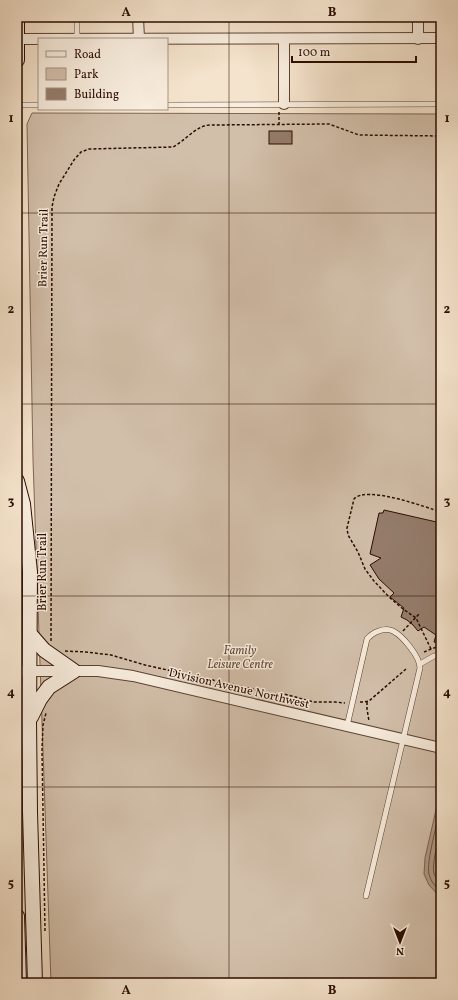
<svg xmlns="http://www.w3.org/2000/svg" width="458" height="1000" font-family="Vollkorn,serif">
<rect width="100%" height="100%" fill="#f5e4cd"/>
<filter id="stains"><feTurbulence type="fractalNoise" baseFrequency=".005" numOctaves="4"/><feColorMatrix values="0 0 0 0 .2 0 0 0 0 .09 0 0 0 0 .02 0 0 0 .5 -.17"/></filter>
<radialGradient id="worn" r=".72"><stop offset=".6" stop-color="#630" stop-opacity="0"/><stop offset="1" stop-color="#630" stop-opacity=".3"/></radialGradient>
<polygon fill="#d2bfaa" stroke="#7e6655" points="32,113 441,114 441,983 51,983 33,460 27,124"/>
<polygon fill="#b09b87" stroke="#7a6251" points="441,788 441,897 439,896 429,885 424,874 425,858"/>
<g fill="none" stroke-linecap="round" stroke-linejoin="round">
<g stroke="#6d5444" stroke-width="1">
<path d="M441 806C438 820 426 862 429 874 431 882 436 887 441 892"/>
<path d="M441 829C439 840 431 864 434 874 436 878 438 881 441 885"/>
</g>
</g>
<g fill="#947c6b" stroke="#2a0c00">
<rect x="269" y="131" width="23" height="13"/>
<polygon points="384,510 441,523 441,644 434,642 436,635 424,627 418,631 413,625 407,620 401,617 404,608 390,597 394,593 379,579 370,565 381,558 370,554 379,513 383,513"/>
</g>
<g fill="none" stroke-linecap="round" stroke-linejoin="round">
<g stroke="#5d4233" stroke-width="6">
<g id="service">
<polyline points="77,17 77,39"/>
<polyline points="17,105 39,105"/>
<polyline points="167,105 441,104"/>
<polyline points="420,664 434,656 441,655"/>
<path d="M347 726 367 639C373 632 385 627 393 631 403 636 420 657 420 668L366 896"/>
</g>
</g>
<g stroke="#5d4233" stroke-width="12">
<g id="minor">
<polyline points="138,17 139,39"/>
<polyline points="418,17 418,39"/>
<polyline points="17,39 441,38"/>
<polyline points="284,39 284,104"/>
<polyline points="17,671 98,671 133,676 441,748"/>
</g>
</g>
<g stroke="#2a0c00" stroke-width="16">
<g id="secondary">
<polyline points="17,60 17,17"/>
<polyline points="17,481 23,504 30,572 29,721 30,812 35,983"/>
<polyline points="30,634 44,650 74,671 49,687 40,699 31,717"/>
<polyline points="17,916 19,983"/>
</g>
</g>
<g stroke="#2a0c00" stroke-width="1.5" stroke-dasharray="3 2" stroke-linecap="butt">
<polyline points="279,112 279,124"/>
<polyline points="403,631 419,614"/>
<path d="M51 641 52 207 54 197 59 184 74 160 81 152 89 149 173 147C184 141 193 130 204 126 207 125 211 125 214 125L329 124 359 135 441 136"/>
<path d="M431 649 416 618 403 609 389 597 374 581 365 569 358 552 348 535 347 528 354 499C366 485 425 507 441 512"/>
<polyline points="65,651 86,652 111,655 145,665 253,689 270,694 280,693 314,702 335,702 345,703"/>
<polyline points="424,652 431,649 437,647 439,643"/>
<polyline points="360,702 364,702 369,701 406,669"/>
<polyline points="367,702 367,709 369,721"/>
<polyline points="45,931 42,750 43,725 46,713"/>
</g>
<use href="#service" stroke="#f8edde" stroke-width="5"/>
<use href="#minor" stroke="#f8edde" stroke-width="10"/>
<use href="#secondary" stroke="#f8edde" stroke-width="14"/>
</g>
<path fill="none" stroke="#2a0c00" stroke-width="1" stroke-opacity="0.55" d="M229 17V983M17 213H441M17 404H441M17 596H441M17 787H441"/>
<g text-anchor="middle" stroke-width="3" stroke-linejoin="round" paint-order="stroke">
<g font-size="12" fill="#2a0c00" stroke="#f8edde">
<text transform="translate(43 248) rotate(-89)" y="4">Brier Run Trail</text>
<text transform="translate(42 572) rotate(-90)" y="4">Brier Run Trail</text>
<text transform="translate(239 688) rotate(13)" y="4">Division Avenue Northwest</text>
</g>
<g font-size="12" font-style="italic" fill="#654b3c" stroke="#f8edde">
<text x="240" y="654">Family<tspan x="240" dy="14">Leisure Centre</tspan></text>
</g>
</g>
<rect width="458" height="1000" fill="none" stroke="#f5e4cd" stroke-width="44"/>
<rect x="38" y="38" width="130" height="72" fill="#f8edde" stroke="#a69385"/>
<rect x="46" y="51" width="20" height="6" fill="#f8edde" stroke="#a69385"/>
<text x="74" y="58" font-size="12" fill="#2a0c00">Road</text>
<rect x="46" y="68" width="20" height="12" fill="#d2bfaa" stroke="#a69385"/>
<text x="74" y="78" font-size="12" fill="#2a0c00">Park</text>
<rect x="46" y="88" width="20" height="12" fill="#947c6b" stroke="#a69385"/>
<text x="74" y="98" font-size="12" fill="#2a0c00">Building</text>
<g transform="translate(400 942) rotate(180)" stroke="#f8edde" stroke-width="3" paint-order="stroke">
<path d="M0-3L7 15L0 10L-7 15Z" fill="#2a0c00"/>
<text y="-6" font-size="11" font-weight="bold" text-anchor="middle" fill="#2a0c00">N</text>
</g>
<path d="M292 56v6h124v-6" fill="none" stroke="#2a0c00" stroke-width="2"/>
<text x="298" y="56" font-size="12" fill="#2a0c00" stroke="#f8edde" stroke-width="3" paint-order="stroke">100 m</text>
<rect x="22" y="22" width="414" height="956" fill="none" stroke="#2a0c00" stroke-width="1.5"/>
<g font-size="13" text-anchor="middle" font-weight="bold" fill="#2a0c00">
<text x="126" y="16">A</text>
<text x="332" y="16">B</text>
<text x="11" y="122">1</text>
<text x="447" y="122">1</text>
<text x="11" y="313">2</text>
<text x="447" y="313">2</text>
<text x="11" y="505">3</text>
<text x="447" y="505">3</text>
<text x="11" y="696">4</text>
<text x="447" y="696">4</text>
<text x="11" y="887">5</text>
<text x="447" y="887">5</text>
<text x="126" y="994">A</text>
<text x="332" y="994">B</text>
</g>
<rect width="100%" height="100%" filter="url(#stains)"/>
<rect width="100%" height="100%" fill="url(#worn)"/>
</svg>
